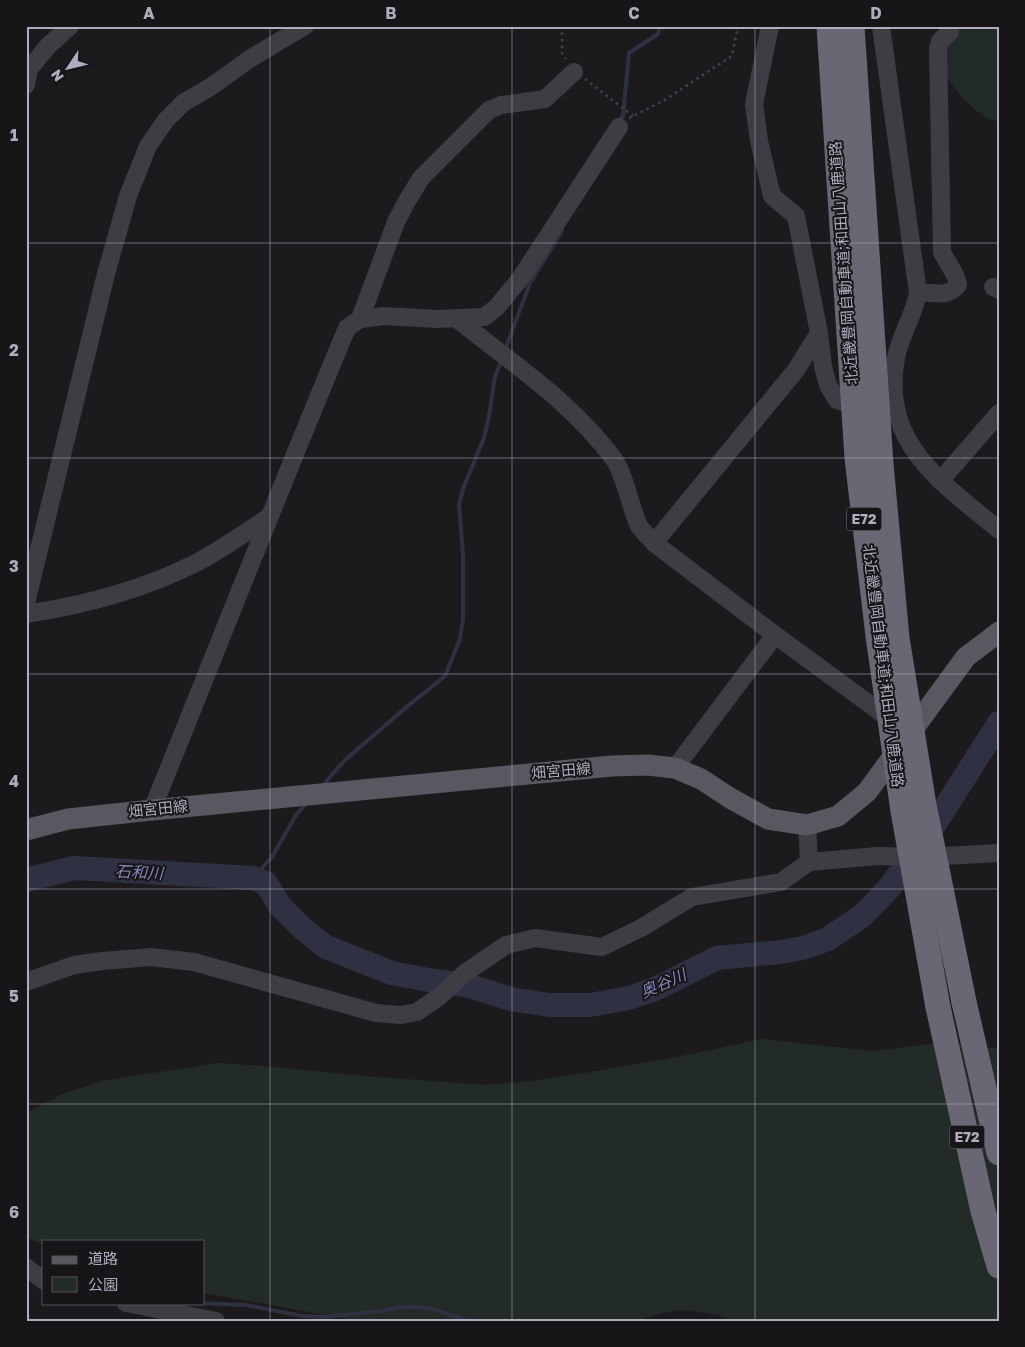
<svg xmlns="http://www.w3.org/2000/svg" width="1025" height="1347" font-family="'Golos Text','Noto Sans JP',sans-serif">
<rect width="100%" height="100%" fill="#1c1a1d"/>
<g fill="#222b27">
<polygon points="947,26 999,26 999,121 987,119 965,101 947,78 942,57"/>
<path d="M761 1039 871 1051 931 1044 969 1045 999 1049V1321H736C717 1315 694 1309 673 1311 660 1313 647 1318 634 1321H359L204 1293V1241H44V1245L26 1237V1113L62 1094 102 1081 217 1063 252 1065 365 1076 486 1085 531 1081 591 1072 692 1054Z"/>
</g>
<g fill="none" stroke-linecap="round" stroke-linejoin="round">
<g stroke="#2f3142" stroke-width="4">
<polyline points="619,121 623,116 629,53 658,34 660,26"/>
<polyline points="505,350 530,283 562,231"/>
<polyline points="322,786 345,760 409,705 445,676 460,639 463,619 463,554 459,505 463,489 484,438 488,421 495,377 502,359"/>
<polyline points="253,878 272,857 296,815 307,803"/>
<polyline points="197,1303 246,1305 302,1316 324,1317 381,1311 402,1307 422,1307 425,1309 430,1308 468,1321"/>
</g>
<polyline stroke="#2f3142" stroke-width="24" points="26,880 74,868 253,878 266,883 280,906 301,927 326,947 392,973 434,981 466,985 511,999 549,1005 590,1005 629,998 655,989 717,958 780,952 803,948 828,939 863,915 890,887 931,830 999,723"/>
<g stroke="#434149" stroke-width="2.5" stroke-dasharray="2.5 4" stroke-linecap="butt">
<polyline points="562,26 562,53 566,59"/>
<polyline points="585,79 633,116"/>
<polyline points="629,118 663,101 732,56 738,26"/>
</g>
<g stroke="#3f3d44" stroke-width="18">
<polyline points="770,26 754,104 759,141 772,196 796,216 819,333 823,366 828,385 837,400 863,409"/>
<path d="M881 26 918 293C914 316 900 335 896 358 880 443 941 482 999 530"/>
<polyline points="26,85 29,69 48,46 70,26"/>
<polyline points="993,287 999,290"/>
<path d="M918 293C935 291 946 299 958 285 957 274 947 263 942 252L938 49 940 41 950 32"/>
<path d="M456 318C511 363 571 401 613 458 625 474 630 507 639 526 643 532 650 538 654 543L775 635 894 722"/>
<polyline points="360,319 396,222 407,201 421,178 489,110 501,105 545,99 574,72"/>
<polyline points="940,481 999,413"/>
<polyline points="654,543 796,370 819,333"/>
<polyline points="26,603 106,274 128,196 148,146 166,120 183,103 212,86 251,58 305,26"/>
<path d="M26 614C85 605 145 589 198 562 222 549 246 532 269 517"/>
<polyline points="675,768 775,635"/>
<path d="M152 810C217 649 280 488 347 328L360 319 384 316 438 319 484 317 496 308 520 279 619 127"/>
<polyline points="809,862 878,856 926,857 999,853"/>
<polyline points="26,982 74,965 102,961 151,957 194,962 376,1013 401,1015 417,1012 440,996 465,973 506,945 535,938 602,947 641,928 692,897 781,882 809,862 807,825"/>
<polyline points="26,1267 44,1281"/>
<polyline points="126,1303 216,1321"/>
</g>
<polyline stroke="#5a5761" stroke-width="21" points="26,830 68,819 152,810 612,766 648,765 675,768 701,779 730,798 768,819 807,825 838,816 867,792 966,657 999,632"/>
<g stroke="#696773" stroke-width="25">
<polyline points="964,1002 999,1153"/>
<polyline points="938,1007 983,1211 999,1266"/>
</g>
<g stroke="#696773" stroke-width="25">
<polyline points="829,26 857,458 878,636 903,811 938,1007"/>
<polyline points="852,26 881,464 897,638 924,805 964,1002"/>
</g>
</g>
<path fill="none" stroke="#afadbd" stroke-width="1" stroke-opacity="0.55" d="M270 26V1321M512 26V1321M755 26V1321M26 243H999M26 458H999M26 674H999M26 889H999M26 1104H999"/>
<g text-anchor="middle" stroke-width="4" stroke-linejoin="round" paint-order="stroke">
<g fill="#171518" stroke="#817f8c" stroke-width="1">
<rect x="846.5" y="507.5" width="35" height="23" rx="4"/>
<rect x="949.5" y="1125.5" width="35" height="23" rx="4"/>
</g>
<g font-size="14" font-weight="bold" fill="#afadbd">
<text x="864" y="524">E72</text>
<text x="967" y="1142">E72</text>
</g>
<g font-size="15" fill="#afadbd" stroke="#171518">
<text transform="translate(844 263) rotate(-94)" y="5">北近畿豊岡自動車道;和田山八鹿道路</text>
<text transform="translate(883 666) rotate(83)" y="5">北近畿豊岡自動車道;和田山八鹿道路</text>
<text transform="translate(561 771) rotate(-5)" y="5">畑宮田線</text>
<text transform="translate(158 809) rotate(-6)" y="5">畑宮田線</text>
</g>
<g font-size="16" font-style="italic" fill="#8386b8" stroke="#171518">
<text transform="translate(139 872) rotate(3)" y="6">石和川</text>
<text transform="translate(663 983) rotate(-24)" y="6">奥谷川</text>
</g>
</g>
<rect width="1025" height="1347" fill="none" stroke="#171518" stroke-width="55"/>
<rect x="42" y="1240" width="162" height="65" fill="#171518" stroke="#54525a"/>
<rect x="52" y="1256" width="25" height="8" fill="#5a5761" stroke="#54525a"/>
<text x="88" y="1264" font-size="15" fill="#afadbd">道路</text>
<rect x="52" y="1277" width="25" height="15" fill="#222b27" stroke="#54525a"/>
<text x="88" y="1290" font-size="15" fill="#afadbd">公園</text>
<g transform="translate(68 68) rotate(235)" stroke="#171518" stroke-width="4" paint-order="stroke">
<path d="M0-4L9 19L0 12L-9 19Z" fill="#afadbd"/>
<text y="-8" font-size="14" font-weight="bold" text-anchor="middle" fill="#afadbd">N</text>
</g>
<rect x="28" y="28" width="970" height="1292" fill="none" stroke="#afadbd" stroke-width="2"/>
<g font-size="16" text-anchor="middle" font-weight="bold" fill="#afadbd">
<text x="149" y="19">A</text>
<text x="391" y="19">B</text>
<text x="634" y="19">C</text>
<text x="876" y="19">D</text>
<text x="14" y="141">1</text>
<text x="14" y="356">2</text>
<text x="14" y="572">3</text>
<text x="14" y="787">4</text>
<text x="14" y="1002">5</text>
<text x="14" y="1218">6</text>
</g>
</svg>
